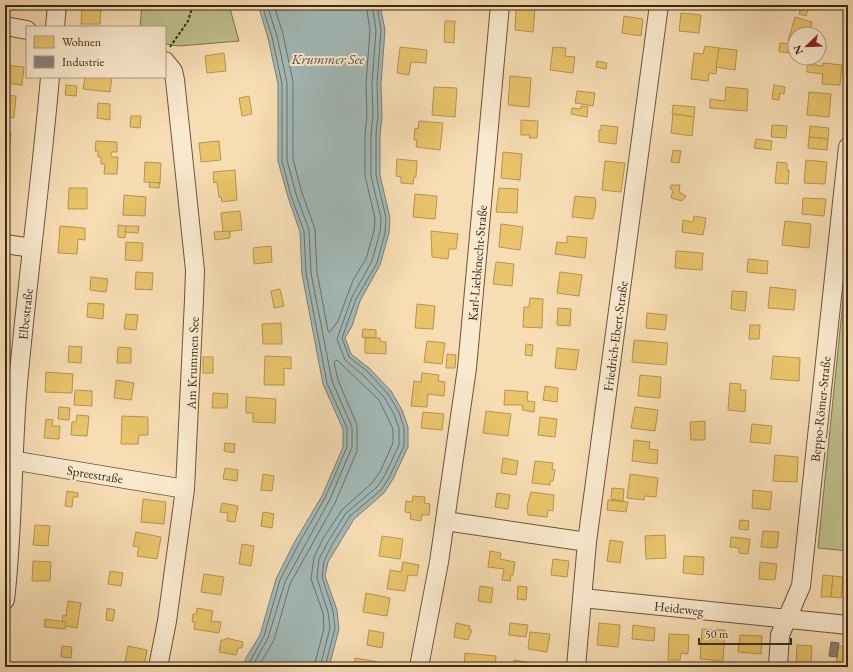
<svg xmlns="http://www.w3.org/2000/svg" width="853" height="672" font-family="'EB Garamond',serif">
<rect width="100%" height="100%" fill="#f7ddb3"/>
<filter id="stains"><feTurbulence type="fractalNoise" baseFrequency=".005" numOctaves="4"/><feColorMatrix values="0 0 0 0 .2 0 0 0 0 .09 0 0 0 0 .02 0 0 0 .5 -.17"/></filter>
<radialGradient id="worn" r=".72"><stop offset=".6" stop-color="#630" stop-opacity="0"/><stop offset="1" stop-color="#630" stop-opacity=".3"/></radialGradient>
<g fill="#bdc08c" stroke="#7c7450">
<polygon points="142,5 229,5 239,41 179,46 165,44 165,27 140,27"/>
<polygon points="848,251 848,551 818,548"/>
</g>
<polygon fill="#a2b9b8" stroke="#797f76" points="258,5 380,5 385,30 381,84 382,116 380,135 380,175 390,218 389,233 380,265 360,301 352,326 345,338 351,354 369,368 391,391 402,410 408,427 408,447 393,479 384,493 354,519 328,562 325,576 337,610 339,629 329,667 243,667 246,658 260,635 276,579 294,543 322,496 343,447 343,429 323,384 302,274 300,232 288,197 278,161 278,84 268,38"/>
<g fill="#e9c46a" stroke="#b59550">
<polygon points="82,5 101,5 100,24 81,24"/>
<polygon points="443,5 465,5 465,9 442,8"/>
<polygon points="802,5 817,5 816,8 809,6 806,16 799,14"/>
<polygon points="516,8 535,9 533,32 515,30"/>
<polygon points="681,13 701,15 699,33 679,31"/>
<polygon points="624,16 643,19 641,36 622,33"/>
<polygon points="795,17 812,22 809,34 795,34 795,42 788,41"/>
<polygon points="445,21 455,21 454,43 444,42"/>
<polygon points="780,43 795,44 795,53 779,52"/>
<polygon points="705,46 719,48 716,74 709,73 708,81 691,79 694,53 703,54"/>
<polygon points="400,47 427,50 426,63 411,62 409,75 397,73"/>
<polygon points="553,47 566,48 565,56 575,57 573,73 550,70"/>
<polygon points="719,48 737,50 735,70 716,67"/>
<polygon points="224,53 226,71 207,73 205,56"/>
<polygon points="597,61 607,63 606,69 596,67"/>
<polygon points="823,63 842,65 840,85 822,84 823,74 807,72 807,64 823,66"/>
<polygon points="5,65 24,67 22,85 5,83"/>
<polygon points="510,76 531,78 529,107 508,105"/>
<polygon points="85,77 112,77 110,92 83,89"/>
<polygon points="66,85 77,86 76,96 65,95"/>
<polygon points="774,85 785,87 784,94 780,93 779,100 772,99"/>
<polygon points="434,87 457,88 455,117 432,115"/>
<polygon points="726,87 748,89 747,111 710,108 710,99 725,101"/>
<polygon points="577,91 595,93 593,106 575,103"/>
<polygon points="809,92 831,94 829,117 807,115"/>
<polygon points="5,95 16,96 14,118 5,117"/>
<polygon points="249,96 252,114 242,116 239,98"/>
<polygon points="98,103 110,104 110,120 97,118"/>
<polygon points="673,105 695,107 694,117 672,114"/>
<polygon points="581,106 588,107 587,117 571,114 572,108 581,109"/>
<polygon points="673,114 694,117 692,136 671,133"/>
<polygon points="131,116 141,116 140,128 130,127"/>
<polygon points="521,120 538,121 537,138 529,138 530,135 521,135"/>
<polygon points="419,121 443,123 440,150 416,147 417,140 414,140 415,128 418,129"/>
<polygon points="601,125 618,127 616,144 599,142 599,130 601,130"/>
<polygon points="772,125 787,126 786,138 771,137"/>
<polygon points="810,126 829,128 828,139 809,137"/>
<polygon points="5,132 11,132 9,149 5,148"/>
<polygon points="809,137 828,139 827,150 808,148"/>
<polygon points="756,139 772,141 771,150 754,148"/>
<polygon points="96,141 117,142 117,152 111,152 111,157 118,157 117,174 104,174 105,164 101,164 101,157 98,157 98,151 95,151"/>
<polygon points="219,141 221,160 201,162 199,143"/>
<polygon points="673,150 681,151 679,163 671,162"/>
<polygon points="503,152 522,154 520,180 501,178"/>
<polygon points="397,159 417,161 416,177 414,177 413,184 401,183 401,177 396,176"/>
<polygon points="806,160 827,162 825,184 804,183"/>
<polygon points="605,161 625,163 621,192 602,190"/>
<polygon points="145,162 161,163 160,183 144,182"/>
<polygon points="777,162 787,163 787,170 789,170 788,184 775,183"/>
<polygon points="235,170 237,200 222,202 221,197 219,197 217,182 214,183 213,172"/>
<polygon points="150,182 160,183 159,188 149,187"/>
<polygon points="671,185 680,185 679,192 686,196 682,201 671,198 673,190 670,189"/>
<polygon points="69,188 87,188 87,209 68,209"/>
<polygon points="499,188 518,189 517,213 496,212"/>
<polygon points="415,194 437,196 435,219 413,217"/>
<polygon points="124,195 146,197 145,216 123,215"/>
<polygon points="575,196 595,198 596,205 593,219 572,217"/>
<polygon points="803,198 826,199 824,216 802,214"/>
<polygon points="240,211 242,230 223,232 221,213"/>
<polygon points="694,216 706,218 703,235 682,232 683,220 693,222"/>
<polygon points="785,221 811,224 809,248 782,245"/>
<polygon points="501,224 523,227 520,250 499,247"/>
<polygon points="118,225 126,226 125,238 118,237"/>
<polygon points="60,226 85,228 85,240 78,239 77,254 58,253"/>
<polygon points="126,226 139,226 138,233 125,232"/>
<polygon points="230,231 230,238 215,240 214,232"/>
<polygon points="431,231 458,234 456,249 449,249 448,259 432,257"/>
<polygon points="567,236 587,238 585,258 555,254 557,242 567,243"/>
<polygon points="126,242 143,243 142,261 125,260"/>
<polygon points="271,246 272,262 254,264 253,248"/>
<polygon points="676,251 703,253 702,270 675,268"/>
<polygon points="748,259 768,261 767,274 747,272"/>
<polygon points="496,262 514,264 512,286 493,284"/>
<polygon points="136,272 153,273 152,290 135,289"/>
<polygon points="560,272 582,275 579,296 557,293"/>
<polygon points="91,277 108,279 106,292 90,290"/>
<polygon points="770,287 796,290 794,310 768,308"/>
<polygon points="280,289 284,306 274,308 271,291"/>
<polygon points="732,291 747,292 745,311 731,309"/>
<polygon points="530,298 543,299 542,328 523,327 524,307 529,307"/>
<polygon points="88,303 104,304 103,319 87,317"/>
<polygon points="417,304 435,306 433,329 415,328"/>
<polygon points="558,308 571,309 570,326 557,325"/>
<polygon points="647,313 667,315 665,330 646,328"/>
<polygon points="126,314 138,315 136,330 124,329"/>
<polygon points="281,323 282,344 263,344 262,324"/>
<polygon points="750,325 760,325 759,339 749,339"/>
<polygon points="363,329 376,330 376,338 362,337"/>
<polygon points="365,338 380,338 380,341 386,342 386,354 365,353"/>
<polygon points="634,340 668,343 666,365 632,362"/>
<polygon points="427,341 445,343 442,364 424,362"/>
<polygon points="526,344 533,345 532,356 525,355"/>
<polygon points="69,346 82,347 81,363 68,362"/>
<polygon points="118,347 131,348 131,363 117,363"/>
<polygon points="557,348 579,350 576,370 555,368"/>
<polygon points="447,354 456,355 455,368 446,368"/>
<polygon points="265,356 291,357 291,369 284,368 284,385 264,385"/>
<polygon points="773,356 800,358 799,381 771,379"/>
<rect x="203" y="357" width="10" height="16"/>
<polygon points="46,372 73,374 72,393 45,392"/>
<polygon points="422,373 439,375 438,381 445,382 444,396 428,394 427,407 411,406 414,381 421,382"/>
<polygon points="640,375 661,377 660,398 638,396"/>
<polygon points="116,380 134,383 131,400 114,398"/>
<polygon points="730,383 741,384 740,390 746,390 745,412 728,410"/>
<polygon points="545,386 558,388 557,402 543,400"/>
<polygon points="75,390 92,391 92,406 74,405"/>
<polygon points="505,390 528,392 527,401 535,402 534,412 522,410 523,405 504,405"/>
<polygon points="213,393 228,394 227,408 212,408"/>
<polygon points="246,397 276,399 275,423 253,422 253,413 246,413"/>
<polygon points="59,407 70,408 69,420 58,419"/>
<polygon points="635,407 658,410 655,431 631,428"/>
<polygon points="486,411 511,414 508,436 483,433"/>
<polygon points="423,412 444,414 442,430 421,428"/>
<polygon points="77,415 89,416 87,436 71,435 72,422 76,422"/>
<polygon points="122,416 148,417 148,435 139,435 138,444 121,444"/>
<polygon points="540,417 557,419 555,437 538,435"/>
<polygon points="46,419 53,420 52,426 60,426 59,439 44,438"/>
<polygon points="705,421 705,440 691,440 690,422"/>
<polygon points="752,424 772,426 770,444 750,442"/>
<polygon points="634,440 650,442 649,449 658,450 657,464 632,461"/>
<polygon points="225,443 235,444 234,453 224,451"/>
<polygon points="775,455 798,457 797,482 773,481"/>
<polygon points="503,458 518,461 516,475 501,473"/>
<polygon points="535,461 553,463 552,469 555,470 553,481 550,481 550,485 532,483"/>
<polygon points="225,468 238,470 237,481 223,479"/>
<polygon points="263,474 274,476 272,491 261,490"/>
<polygon points="630,474 658,478 656,497 645,496 644,500 627,498"/>
<polygon points="612,488 624,489 623,501 611,499"/>
<polygon points="753,490 772,492 770,510 752,508"/>
<polygon points="67,491 78,493 78,497 73,497 72,507 65,506"/>
<polygon points="531,492 554,495 553,511 548,510 547,517 528,515 527,506"/>
<polygon points="497,493 510,495 508,509 495,507"/>
<polygon points="413,496 425,497 424,503 430,504 429,515 422,515 421,521 410,519 411,513 405,512 406,501 412,502"/>
<polygon points="143,499 166,502 164,524 141,522"/>
<polygon points="608,500 628,502 626,512 607,510"/>
<polygon points="222,503 238,506 235,522 227,521 228,513 220,512"/>
<polygon points="263,512 274,514 272,528 261,526"/>
<polygon points="740,520 749,521 748,530 739,529"/>
<polygon points="35,525 50,526 48,546 33,545"/>
<polygon points="763,531 779,532 777,548 761,547"/>
<polygon points="136,532 161,537 157,559 137,556 139,547 133,546"/>
<polygon points="665,535 666,558 646,559 645,536"/>
<polygon points="382,536 403,539 400,559 379,556"/>
<polygon points="731,537 750,539 748,554 739,553 739,548 730,547"/>
<polygon points="610,540 623,542 620,563 607,561"/>
<polygon points="242,544 254,546 251,566 239,564"/>
<polygon points="490,551 501,553 500,559 515,562 513,575 511,575 510,581 502,580 504,569 488,567"/>
<polygon points="684,556 704,557 703,575 683,573"/>
<polygon points="553,559 569,561 567,577 551,575"/>
<polygon points="33,561 51,562 50,581 32,581"/>
<polygon points="403,562 419,565 417,576 408,575 405,591 387,589 390,570 401,572"/>
<polygon points="760,562 777,564 775,580 759,579"/>
<polygon points="110,571 123,573 121,586 108,584"/>
<polygon points="204,574 224,577 221,595 201,592"/>
<polygon points="823,575 833,576 831,597 821,597"/>
<polygon points="833,576 843,577 841,598 831,597"/>
<polygon points="480,586 493,588 491,603 478,601"/>
<polygon points="518,586 527,587 526,600 517,599"/>
<polygon points="366,593 390,598 387,616 363,612"/>
<polygon points="68,601 81,603 77,628 65,626 66,622 62,622 63,615 66,616"/>
<polygon points="107,608 115,610 113,621 106,620"/>
<polygon points="197,608 213,611 211,621 221,622 219,633 194,629 195,622 192,622 193,614 196,614"/>
<polygon points="45,619 66,622 65,629 44,627"/>
<polygon points="456,623 470,626 469,630 472,630 468,640 454,637"/>
<polygon points="510,623 528,625 526,637 509,635"/>
<polygon points="599,623 620,625 618,647 597,645"/>
<polygon points="633,625 655,628 654,641 632,639"/>
<polygon points="702,629 725,630 723,661 700,659"/>
<polygon points="369,630 384,633 382,648 367,645"/>
<polygon points="530,632 550,634 547,652 528,649"/>
<polygon points="669,634 689,635 688,654 681,653 680,660 668,660"/>
<polygon points="740,635 762,636 761,654 738,652"/>
<polygon points="226,638 243,642 242,648 238,648 236,655 219,652 221,640 225,640"/>
<polygon points="797,645 812,646 811,666 796,665"/>
<polygon points="62,646 72,647 71,658 61,657"/>
<polygon points="128,646 147,650 144,667 124,667"/>
<polygon points="838,646 848,646 848,667 836,667"/>
<polygon points="465,653 496,656 495,667 464,667"/>
<polygon points="355,658 378,662 377,667 354,667"/>
<polygon points="514,660 532,663 531,667 513,667"/>
</g>
<polygon fill="#8a817c" stroke="#72665d" points="831,642 839,643 837,657 829,656"/>
<g fill="none" stroke-linecap="round" stroke-linejoin="round">
<g stroke="#6e7066" stroke-width="1">
<polyline points="274,5 283,34 293,82 293,159 302,193 315,229 317,272 328,331 330,332 338,321 353,280 366,259 374,231 375,218 365,176 365,134 367,115 366,84 370,30 366,5"/>
<polyline points="247,667 264,636 280,580 298,545 325,498 347,447 347,428 327,383 306,273 304,231 291,196 282,161 282,84 272,37 262,5"/>
<polyline points="252,667 268,638 285,582 330,499 352,447 352,427 332,381 311,273 309,230 296,194 287,160 287,83 277,36 267,5"/>
<polyline points="258,667 274,640 290,584 335,503 357,451 357,425 338,380 334,362 337,360 379,400 393,429 393,443 380,472 372,483 342,510 324,537 314,557 311,579 323,613 324,628 314,667"/>
<polyline points="320,667 330,628 328,612 317,578 319,559 329,540 346,513 377,487 385,475 399,445 399,428 394,414 384,397 363,375 345,360 337,339 352,297 372,261 380,232 381,218 371,176 371,134 373,115 372,84 376,30 372,5"/>
<polyline points="325,667 335,628 333,611 322,577 324,561 333,543 350,516 381,490 389,478 404,446 404,428 399,412 388,394 367,371 349,357 342,338 356,299 377,263 385,233 386,218 376,175 376,134 378,116 377,84 381,30 377,5"/>
</g>
<g stroke="#6a553c" stroke-width="20">
<g id="minor">
<polyline points="5,26 27,30"/>
<polyline points="55,27 57,5"/>
<polyline points="5,244 32,248"/>
<polyline points="5,459 185,489"/>
<polyline points="445,521 587,542"/>
<polyline points="582,598 848,625"/>
<path d="M5 600C13 532 12 464 17 395 26 289 41 183 50 77"/>
<polyline points="158,667 167,621 185,489 194,300 195,270 175,80 173,71 165,61"/>
<polyline points="419,667 439,562 467,368 500,5"/>
<polyline points="576,667 587,542 659,5"/>
<polyline points="778,667 780,635 801,586 848,147"/>
</g>
</g>
<polyline stroke="#3b2814" stroke-width="2" stroke-dasharray="3 2" stroke-linecap="butt" points="170,47 188,21 193,5"/>
<use href="#minor" stroke="#fae9ce" stroke-width="18"/>
</g>
<g text-anchor="middle" stroke-width="4" stroke-linejoin="round" paint-order="stroke">
<g font-size="13" fill="#3b2814" stroke="#fae9ce">
<text transform="translate(477 263) rotate(-85)" y="5">Karl-Liebknecht-Straße</text>
<text transform="translate(25 314) rotate(-84)" y="5">Elbestraße</text>
<text transform="translate(615 336) rotate(-82)" y="5">Friedrich-Ebert-Straße</text>
<text transform="translate(192 363) rotate(-88)" y="5">Am Krummen See</text>
<text transform="translate(820 409) rotate(-84)" y="5">Beppo-Römer-Straße</text>
<text transform="translate(95 474) rotate(9)" y="5">Spreestraße</text>
<text transform="translate(679 608) rotate(6)" y="5">Heideweg</text>
</g>
<g font-size="14" font-style="italic" fill="#554c3d" stroke="#fae9ce">
<text x="328" y="64">Krummer See</text>
</g>
</g>
<rect width="853" height="672" fill="none" stroke="#f7ddb3" stroke-width="20"/>
<rect x="6" y="6" width="841" height="660" fill="none" stroke="#3b2814" stroke-width="2"/>
<rect x="10" y="10" width="833" height="652" fill="none" stroke="#3b2814"/>
<rect x="26" y="26" width="140" height="52" fill="#fae9ce" stroke="#ae9c84"/>
<rect x="34" y="36" width="20" height="12" fill="#e9c46a" stroke="#ae9c84"/>
<text x="62" y="46" font-size="12" fill="#3b2814">Wohnen</text>
<rect x="34" y="56" width="20" height="12" fill="#8a817c" stroke="#ae9c84"/>
<text x="62" y="66" font-size="12" fill="#3b2814">Industrie</text>
<g transform="translate(807 46) rotate(247)"><circle r="19" fill="#fae9ce" stroke="#ae9c84"/>
<path d="M0-3L7 15L0 10L-7 15Z" fill="#8f2418"/>
<text y="-6" font-size="11" font-weight="bold" text-anchor="middle" fill="#3b2814">N</text>
</g>
<path d="M699 638v6h92v-6" fill="none" stroke="#3b2814" stroke-width="2"/>
<text x="705" y="638" font-size="12" fill="#3b2814" stroke="#fae9ce" stroke-width="3" paint-order="stroke">50 m</text>
<rect width="100%" height="100%" filter="url(#stains)"/>
<rect width="100%" height="100%" fill="url(#worn)"/>
</svg>
